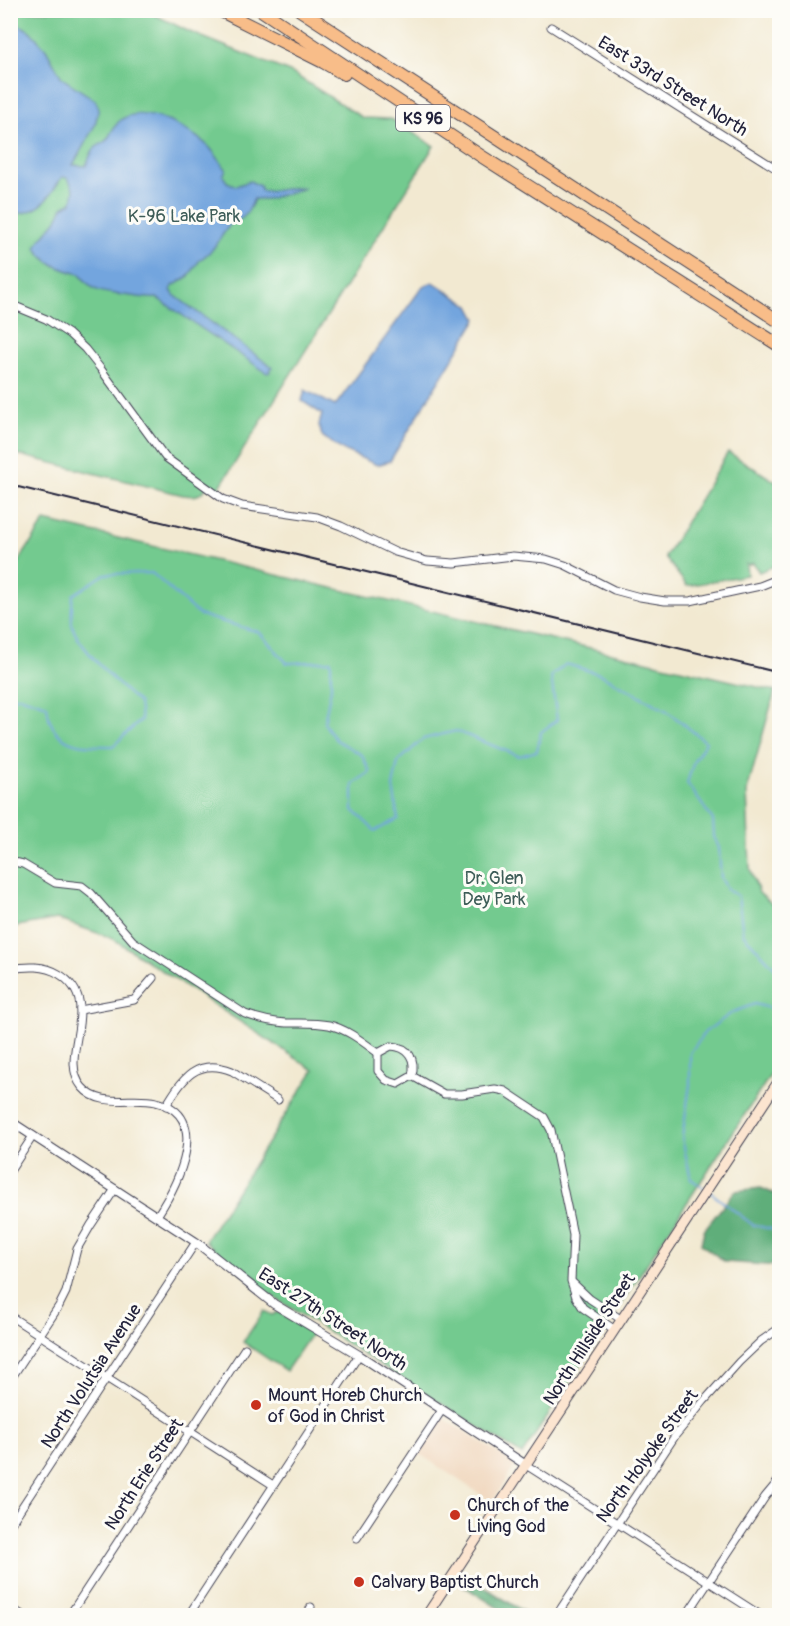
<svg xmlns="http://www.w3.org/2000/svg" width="790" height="1626" font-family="Pangolin,sans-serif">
<rect width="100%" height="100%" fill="#fdfcf7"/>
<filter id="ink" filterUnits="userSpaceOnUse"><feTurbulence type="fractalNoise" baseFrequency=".0167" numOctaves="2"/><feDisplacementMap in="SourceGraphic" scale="12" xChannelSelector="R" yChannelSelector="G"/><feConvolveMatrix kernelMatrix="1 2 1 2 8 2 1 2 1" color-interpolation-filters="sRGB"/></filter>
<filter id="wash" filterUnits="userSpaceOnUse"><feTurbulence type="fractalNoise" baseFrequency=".008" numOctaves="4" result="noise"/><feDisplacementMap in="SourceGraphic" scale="24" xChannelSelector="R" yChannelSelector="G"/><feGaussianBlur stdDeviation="1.35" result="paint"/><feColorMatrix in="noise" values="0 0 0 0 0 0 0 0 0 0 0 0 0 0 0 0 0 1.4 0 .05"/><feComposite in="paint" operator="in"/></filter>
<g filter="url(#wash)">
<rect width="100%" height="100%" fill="#f2e9d1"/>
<polygon fill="#f0d6bc" points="443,1418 515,1464 515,1466 492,1502 418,1453 440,1420"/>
<g fill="#73ca8f" stroke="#4a7665" stroke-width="1.5">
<path d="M11 11H147L190 32 292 73 363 118 391 119 434 146 218 490 209 484C201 496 197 497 183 495L11 453Z"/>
<polygon points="728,452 779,484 779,564 759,572 753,563 748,565 746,564 747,575 687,586 665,557"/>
<polygon points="45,521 775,691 747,791 750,869 759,893 779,910 779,1062 522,1455 267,1293 205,1241 314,1070 112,938 57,919 11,927 10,575"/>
<polygon points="264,1311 272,1315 278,1312 312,1333 286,1371 243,1342"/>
</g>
<g fill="#5eae7a" stroke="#40685a" stroke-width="1.5">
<polygon points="761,1188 779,1196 779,1266 725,1262 701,1244 704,1230 735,1191"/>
<polygon points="462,1573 529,1615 509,1615 456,1581"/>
</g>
<g fill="#73a5de" stroke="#4a648c" stroke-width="1.5">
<path d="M10 19 30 31 46 49 62 78 95 100 99 108 95 125 73 165 86 166C88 161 90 154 94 149 98 145 105 143 108 138 112 131 115 124 122 119 145 104 192 130 209 147 215 153 220 162 226 169L223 176 227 182 236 186 250 181 260 186 261 191C276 193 290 186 305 188L267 199H254C249 211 245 220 231 223L212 250 199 261 189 276 173 286 171 290 174 295 272 367 269 370 270 372 267 373 157 298C145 299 135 296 122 295 102 292 93 293 80 274 63 270 46 264 36 248L40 240 56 221 63 207 72 202 74 190 68 178 62 177C46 201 42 213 11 214Z"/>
<polygon points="433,282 470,306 477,319 390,461 377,465 341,449 322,436 319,425 322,414 302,401 305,390 335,406 423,286"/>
</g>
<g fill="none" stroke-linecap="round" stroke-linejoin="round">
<g stroke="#73a5de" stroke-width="2">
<path d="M10 699 19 696 47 705C48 711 48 718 51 723 62 748 91 746 113 746L141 720 139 703C123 689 75 645 72 624 71 615 72 604 73 595L105 574 152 573 199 615 259 632 287 663 331 661V688L324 723 336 740 362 755 370 772 353 784V810L375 831 398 819 393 786 398 762 423 739 456 731 519 756 537 751 541 732 557 720 551 676 566 664 600 674 667 711 706 742 694 761 687 783 713 820 714 837 719 848 721 878 728 890 738 896 743 934 780 973"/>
<polyline points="705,1189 691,1179 682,1138 690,1085 690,1053 705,1032 733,1012 755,1004 776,1010 780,1008"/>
<polyline points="710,1192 753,1225 780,1231"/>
</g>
</g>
</g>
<g filter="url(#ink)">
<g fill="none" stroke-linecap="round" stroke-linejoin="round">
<g stroke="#414052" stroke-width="9">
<g id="minor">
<polyline points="551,27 780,171"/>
<polyline points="10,304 46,319 69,334 85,349 100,368 165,457 223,499 242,506 317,517 341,526 395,552 427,561 454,563 513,556 546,559 565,565 614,590 640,597 665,601 690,601 760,586 780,578"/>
<path d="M10 861 23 864 55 883 82 886 91 893 133 941 245 1014C259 1019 272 1022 286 1023 301 1023 314 1022 329 1025 347 1029 363 1042 378 1053"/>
<path d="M10 969C27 966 44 965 59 974 106 1003 56 1056 82 1087 101 1109 132 1096 156 1102 214 1115 176 1187 157 1216"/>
<polyline points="80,1010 134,1000 153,978"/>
<path d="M391 1046C409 1047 416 1059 412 1076L398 1084 386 1080 378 1071V1053Z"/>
<polyline points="412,1076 444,1094 462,1094 495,1089 505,1091 544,1117 551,1130 573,1235 571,1281 576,1297 583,1308 615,1330"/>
<path d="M166 1106C182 1079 197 1057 232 1071L278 1100"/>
<polyline points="10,1171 33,1136"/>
<polyline points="573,1283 590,1299 622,1320"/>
<polyline points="10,1316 273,1485"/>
<polyline points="10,1380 59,1306 66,1292 77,1249 91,1225 115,1189"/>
<polyline points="526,1465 762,1616"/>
<polyline points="10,1525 196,1242"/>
<polyline points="357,1538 442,1410"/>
<polyline points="69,1616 245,1348"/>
<polyline points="188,1616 359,1355"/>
<polyline points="306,1616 311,1607"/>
<polyline points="556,1616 675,1436 704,1401 739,1362 761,1341 780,1328"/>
<polyline points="686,1616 765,1497 780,1479"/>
</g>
</g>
<g stroke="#414052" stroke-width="10">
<g id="tertiary">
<polyline points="10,1121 196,1242 274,1304 359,1355 526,1465"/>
<polyline points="10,1608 23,1616"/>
</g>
</g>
<g stroke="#414052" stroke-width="11">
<polyline id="secondary" points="426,1616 780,1079"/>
</g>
<g stroke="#414052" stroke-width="14">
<g id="motorway">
<polyline points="219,10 323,62 344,74"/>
<polyline points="261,10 481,156 780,346"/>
<polyline points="300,10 780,322"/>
</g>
</g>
<use href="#minor" stroke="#fff" stroke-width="7"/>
<use href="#tertiary" stroke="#fff" stroke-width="8"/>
<use href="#secondary" stroke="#fce5d0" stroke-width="9"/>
<use href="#motorway" stroke="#f8bd89" stroke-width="12"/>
<polyline stroke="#22223b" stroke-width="2" points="10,485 780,673"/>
</g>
</g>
<g fill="#c8321e" stroke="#fdfcf7" stroke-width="2">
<circle cx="256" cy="1405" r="6"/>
<circle cx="455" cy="1515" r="6"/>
<circle cx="359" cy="1582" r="6"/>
</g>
<g text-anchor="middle" stroke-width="6" stroke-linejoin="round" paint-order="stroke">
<rect fill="#fdfcf7" stroke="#646373" stroke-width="1.5" x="396" y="105" width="54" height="26" rx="4.5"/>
<g font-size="16" font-weight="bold" fill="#22223b">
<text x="423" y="124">KS 96</text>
</g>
<g font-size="18" fill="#22223b" stroke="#fdfcf7">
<text transform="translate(673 86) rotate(32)" y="6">East 33rd Street North</text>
<text transform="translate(333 1319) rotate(33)" y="6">East 27th Street North</text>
<text transform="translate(589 1339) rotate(-57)" y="6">North Hillside Street</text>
<text transform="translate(91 1376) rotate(-57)" y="6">North Volutsia Avenue</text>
<text transform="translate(647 1456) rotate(-54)" y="6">North Holyoke Street</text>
<text transform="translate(144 1474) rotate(-57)" y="6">North Erie Street</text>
</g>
<g font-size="18" fill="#3e5d58" stroke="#fdfcf7">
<text x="184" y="222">K-96 Lake Park</text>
<text x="494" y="884">Dr. Glen<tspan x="494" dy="21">Dey Park</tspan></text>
</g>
<g font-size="18" fill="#22223b" stroke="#fdfcf7" text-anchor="start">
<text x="268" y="1401">Mount Horeb Church<tspan x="268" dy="21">of God in Christ</tspan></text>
<text x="467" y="1511">Church of the<tspan x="467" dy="21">Living God</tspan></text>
<text x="371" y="1588">Calvary Baptist Church</text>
</g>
</g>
<rect width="790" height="1626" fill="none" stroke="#fdfcf7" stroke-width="36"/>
</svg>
